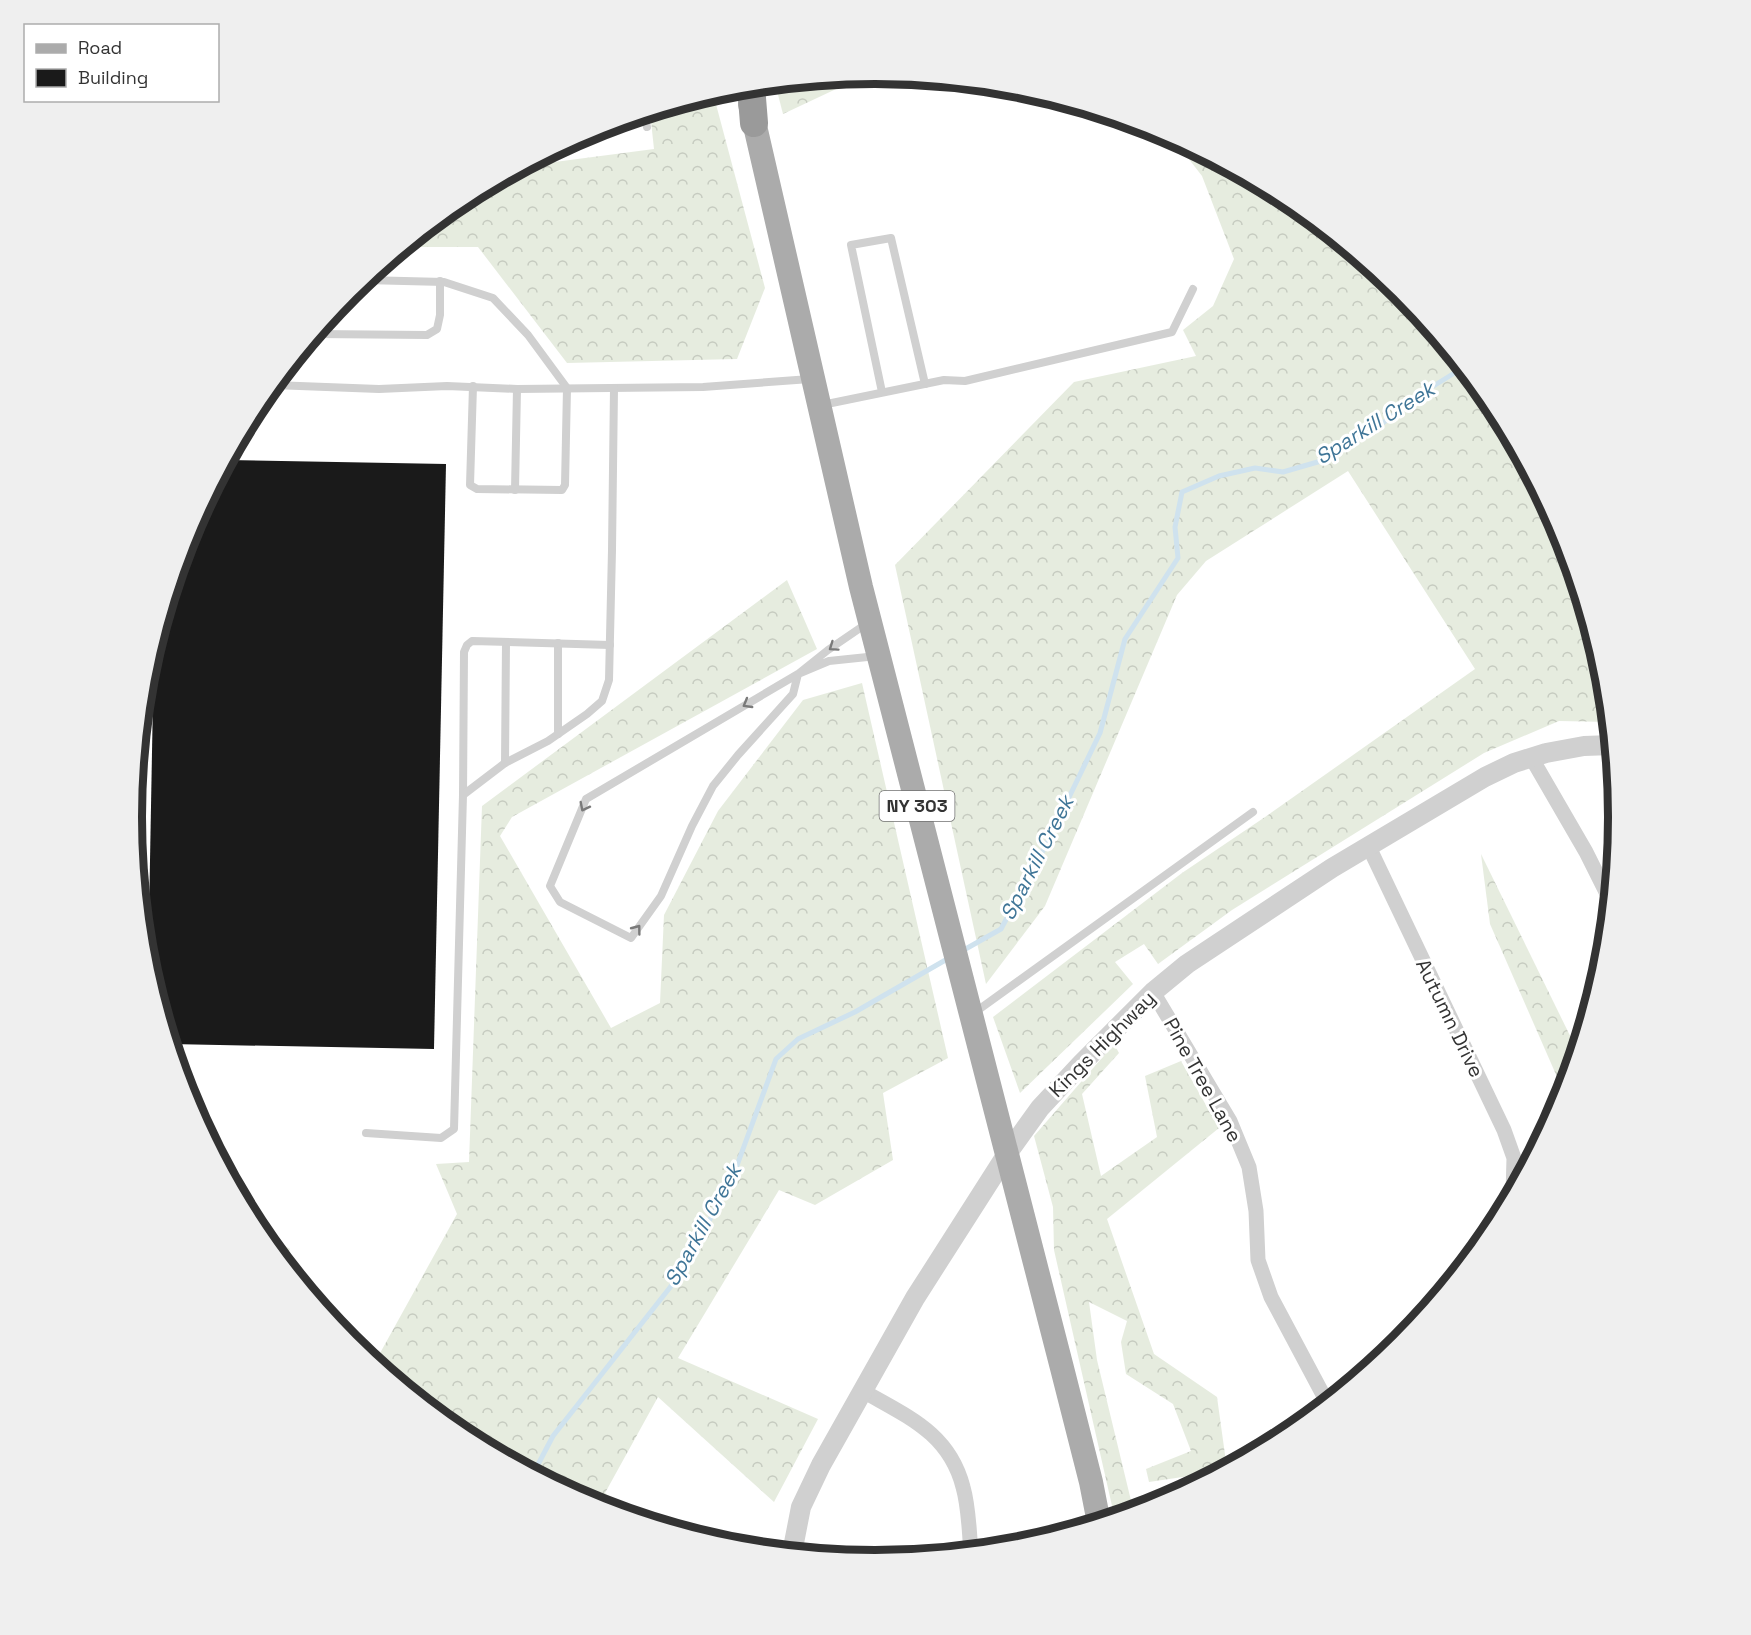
<svg xmlns="http://www.w3.org/2000/svg" width="1751" height="1635" font-family="'Space Grotesk',sans-serif">
<defs>
<pattern id="forest-crowns" width="20" height="18" patternUnits="userSpaceOnUse" patternTransform="scale(1.5)"><rect width="20" height="18" fill="#e6ecdf"/><path d="M2 6a3 3 0 1 1 6 0M12 15a3 3 0 1 1 6 0" fill="none" stroke="#c6cbc0"/></pattern>
</defs>
<rect width="100%" height="100%" fill="#fff"/>
<g fill="url(#forest-crowns)">
<polygon points="868,74 783,114 775,83"/>
<polygon points="713,93 765,288 737,359 567,363 478,247 403,247 462,199 524,166 654,149 650,112"/>
<polygon points="1171,136 1289,199 1402,292 1494,404 1563,533 1605,673 1610,722 1559,721 1484,753 1232,910 1158,964 1144,944 1115,962 1133,984 1020,1093 993,1017 1182,873 1268,815 1475,669 1348,471 1206,561 1177,595 1045,906 986,984 895,565 1074,382 1196,356 1183,330 1213,306 1234,259 1202,176"/>
<polygon points="787,580 817,649 512,817 500,836 611,1028 660,1003 664,915 718,811 803,700 862,683 948,1058 883,1093 893,1160 815,1205 779,1190 678,1358 818,1419 774,1502 658,1397 605,1493 653,1524 590,1505 462,1436 374,1364 457,1214 436,1164 469,1162 482,806"/>
<polygon points="1481,854 1578,1052 1565,1095 1490,924"/>
<polygon points="1114,1044 1119,1053 1082,1094 1101,1176 1157,1137 1145,1076 1181,1061 1219,1128 1107,1219 1154,1354 1217,1397 1227,1469 1201,1483 1196,1475 1149,1482 1146,1469 1191,1451 1173,1404 1126,1374 1121,1342 1127,1321 1089,1302 1097,1360 1134,1513 1115,1519 1054,1250 1053,1207 1034,1136"/>
<polygon points="265,1241 276,1241 290,1249 284,1264"/>
</g>
<g fill="none" stroke-linecap="round" stroke-linejoin="round">
<g stroke="#cfe2ee" stroke-width="5">
<polyline points="962,951 1001,929 1047,843 1100,733 1125,639 1178,558 1175,527 1182,492 1219,476 1255,468 1283,472 1321,461 1376,428 1427,390 1464,367"/>
<polyline points="533,1474 553,1436 679,1276 732,1179 776,1059 798,1039 855,1012 949,958"/>
</g>
</g>
<polygon fill="#1a1a1a" points="227,460 446,464 434,1049 170,1044 148,969 154,644 188,532"/>
<g fill="none" stroke-linecap="round" stroke-linejoin="round">
<g stroke="#d0d0d0" stroke-width="8">
<polyline points="644,114 647,127"/>
<polyline points="364,280 444,282 493,298 528,335 567,388 565,485 562,490 477,489 470,485 473,386"/>
<polyline points="315,334 427,335 437,329 440,315 440,281"/>
<polyline points="273,385 379,389 447,386 517,389 703,387 810,379"/>
<polyline points="882,392 851,245 891,238 925,384"/>
<polyline points="822,405 944,380 965,381 1172,332 1193,289"/>
<polyline points="515,490 517,389"/>
<polyline points="866,624 828,650 798,674 793,694 738,755 713,786 692,826 661,896 631,938 560,902 550,886 586,799 798,674 829,661 877,656"/>
<polyline points="558,734 558,643"/>
<polyline points="505,763 506,642"/>
<polyline points="463,795 464,652 467,645 472,641 610,645"/>
<polyline points="974,1013 1253,812"/>
<polyline points="366,1133 441,1138 454,1129 463,795 505,763 548,741 587,714 602,701 609,680 612,550 614,388"/>
</g>
<g stroke="#d0d0d0" stroke-width="15">
<polyline points="1531,757 1586,852 1611,902"/>
<polyline points="1368,845 1504,1130 1514,1158 1513,1195"/>
<polyline points="1153,992 1230,1121 1249,1167 1256,1211 1258,1260 1271,1297 1328,1404"/>
<path d="M863 1391C908 1417 949 1433 963 1487 969 1508 969 1531 971 1552"/>
</g>
<polyline stroke="#d0d0d0" stroke-width="20" points="792,1553 801,1507 821,1465 915,1298 1007,1154 1040,1108 1081,1064 1153,992 1187,964 1332,868 1485,777 1514,763 1546,753 1584,746 1612,745"/>
<polyline stroke="#ababab" stroke-width="24" points="750,104 861,587 1062,1368 1091,1482 1099,1523"/>
<polyline stroke="#9a9a9a" stroke-width="28" points="751,86 754,123"/>
</g>
<defs><path id="oneway-chevron" d="M-2-3.5L2.5 0L-2 3.5" fill="none" stroke-width="1.6" stroke-linecap="round" stroke-linejoin="round" transform="scale(1.5)"/></defs>
<g stroke="#7a7a7a">
<use href="#oneway-chevron" transform="translate(833 647) rotate(145)"/>
<use href="#oneway-chevron" transform="translate(747 704) rotate(150)"/>
<use href="#oneway-chevron" transform="translate(584 807) rotate(117)"/>
<use href="#oneway-chevron" transform="translate(637 929) rotate(-53)"/>
</g>
<g text-anchor="middle" stroke-width="6" stroke-linejoin="round" paint-order="stroke">
<rect fill="#fff" stroke="#707070" stroke-width="1.5" x="879.5" y="791" width="75" height="30" rx="4.5"/>
<g font-size="18" font-weight="bold" fill="#333">
<text x="917" y="812">NY 303</text>
</g>
<g font-size="20" fill="#333" stroke="#fff">
<text transform="translate(1450 1018) rotate(64)" y="7">Autumn Drive</text>
<text transform="translate(1102 1044) rotate(-45)" y="7">Kings Highway</text>
<text transform="translate(1203 1080) rotate(61)" y="7">Pine Tree Lane</text>
</g>
<g font-size="21" font-style="italic" fill="#3f7597" stroke="#fff">
<text transform="translate(1375 423) rotate(-32)" y="7">Sparkill Creek</text>
<text transform="translate(1037 858) rotate(-63)" y="7">Sparkill Creek</text>
<text transform="translate(703 1225) rotate(-61)" y="7">Sparkill Creek</text>
</g>
</g>
<path d="M0 0H1751V1635H0ZM142 817a733 733 0 1 1 1466 0a733 733 0 1 1-1466 0Z" fill="#efefef" fill-rule="evenodd"/>
<path fill="none" stroke="#333" stroke-width="8" d="M142 817a733 733 0 1 1 1466 0a733 733 0 1 1-1466 0Z"/>
<rect x="24" y="24" width="195" height="78" fill="#ffffff" stroke="#adadad" stroke-width="1.5"/>
<rect x="36" y="44" width="30" height="9" fill="#ababab" stroke="#adadad" stroke-width="1.5"/>
<text x="78" y="54" font-size="18" fill="#333333">Road</text>
<rect x="36" y="69" width="30" height="18" fill="#1a1a1a" stroke="#adadad" stroke-width="1.5"/>
<text x="78" y="84" font-size="18" fill="#333333">Building</text>
</svg>
